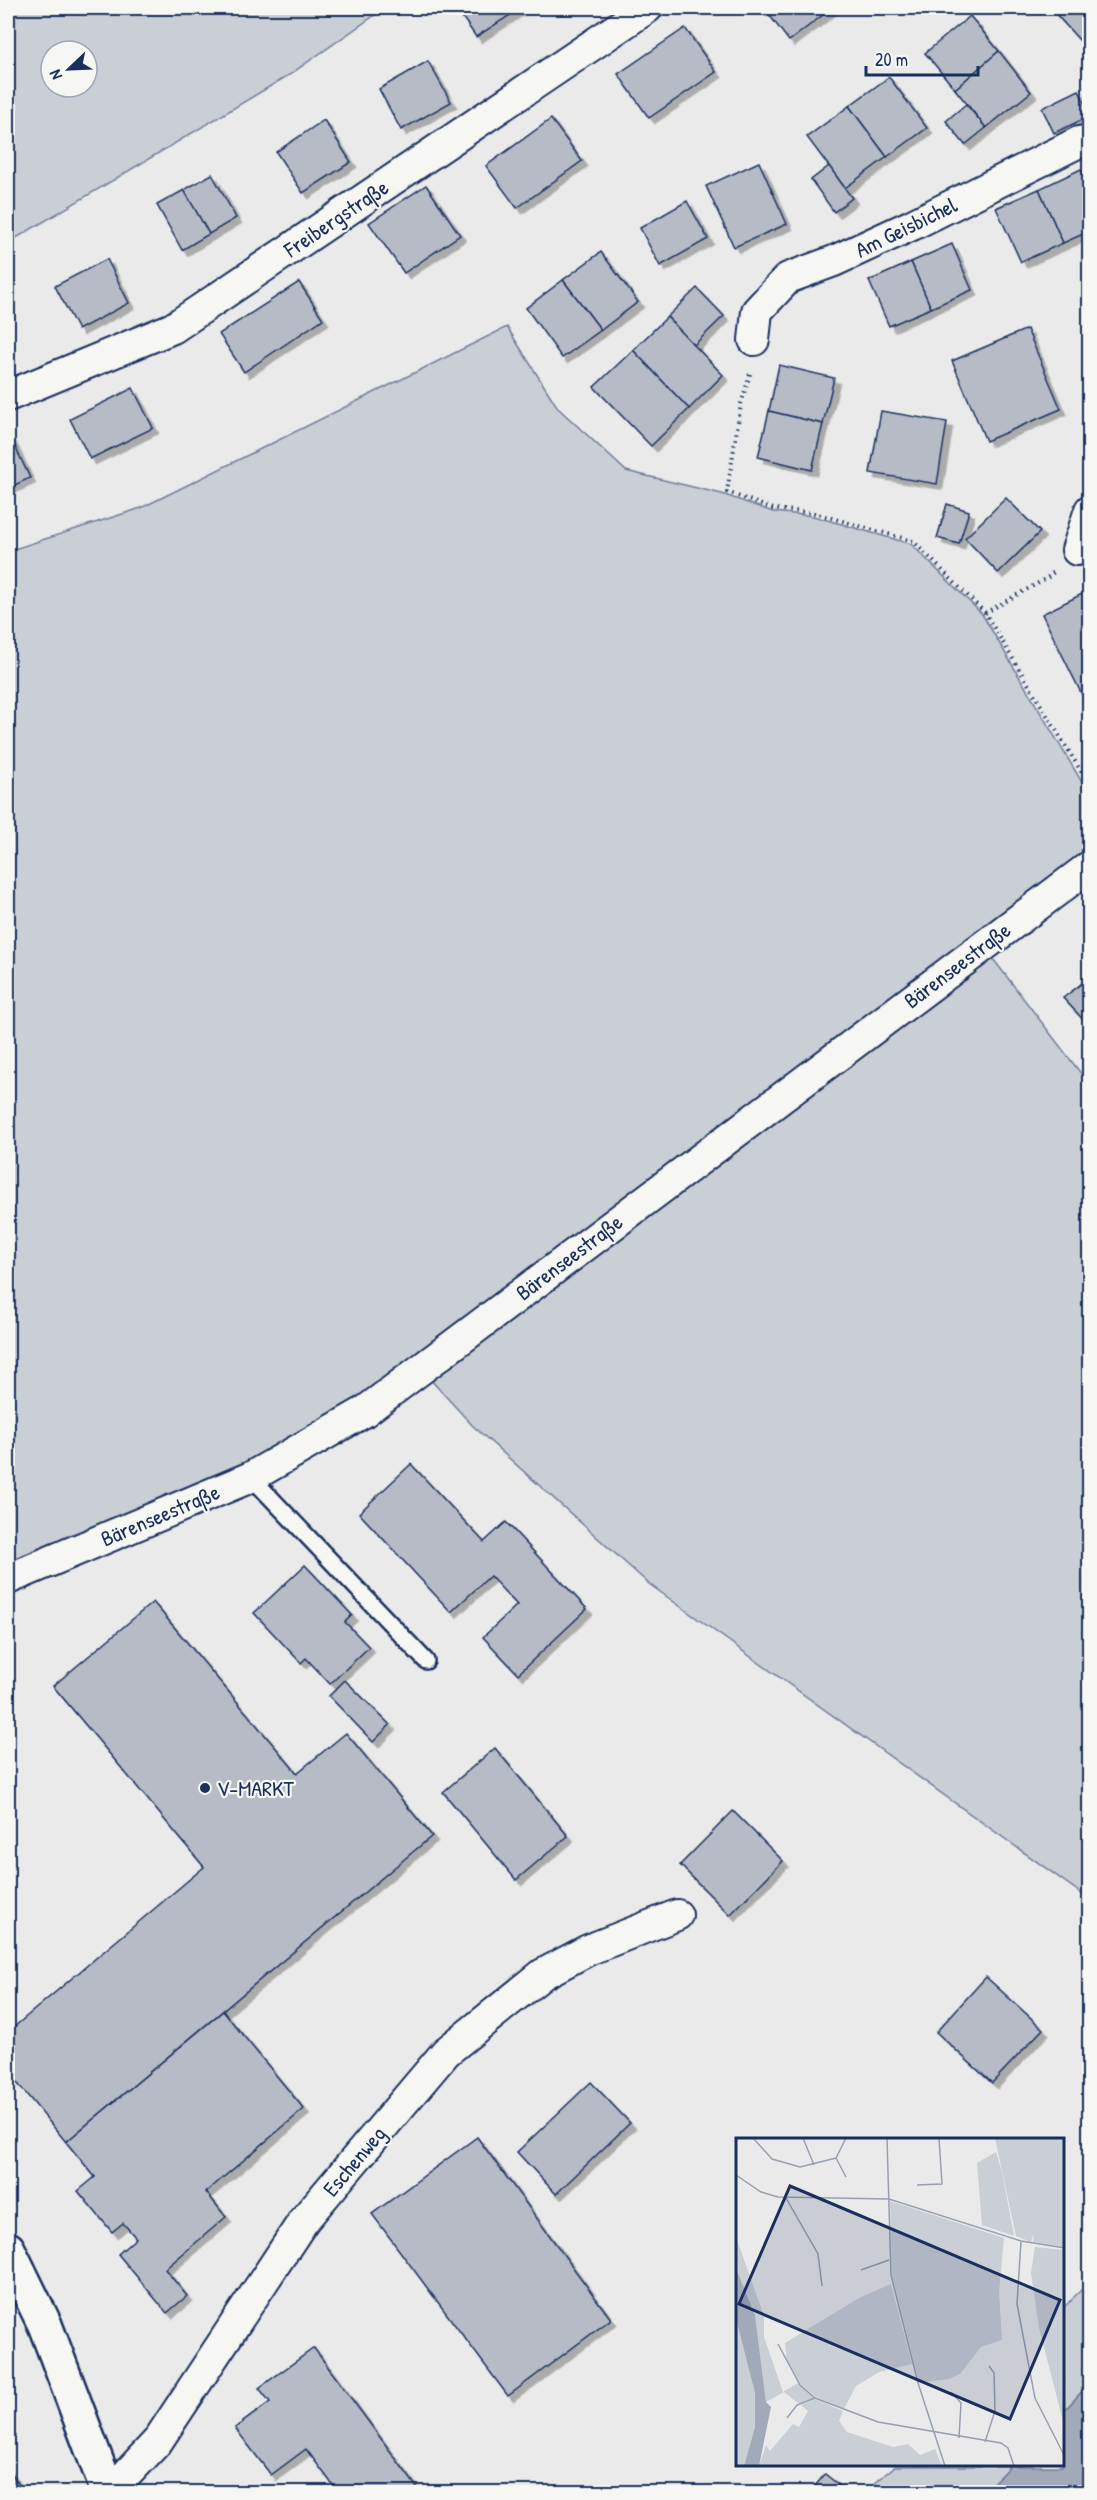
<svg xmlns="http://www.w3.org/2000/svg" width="1097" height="2500" font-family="'Patrick Hand',sans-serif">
<defs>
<filter id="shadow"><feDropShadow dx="5.5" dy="5.5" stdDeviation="0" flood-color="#0004"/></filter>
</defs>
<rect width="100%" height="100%" fill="#e9eae9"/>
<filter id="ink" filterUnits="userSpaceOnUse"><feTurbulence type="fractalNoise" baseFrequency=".0167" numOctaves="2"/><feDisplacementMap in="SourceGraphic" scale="12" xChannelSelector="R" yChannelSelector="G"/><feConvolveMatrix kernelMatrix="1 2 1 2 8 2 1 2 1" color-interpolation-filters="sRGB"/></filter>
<g filter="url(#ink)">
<g fill="#caced5" stroke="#727e9a" stroke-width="1.5" fill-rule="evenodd">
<path d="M8 8H385L289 75 8 243ZM51 51H87V87H51Z"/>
<polygon points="507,327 558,408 626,471 722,494 773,512 813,516 911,544 982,614 1089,794 1089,854 358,1401 245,1466 8,1569 8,551 141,508"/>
<polygon points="987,951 1089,1084 1089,1899 649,1584 472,1425 429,1378"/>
<polygon points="1089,2282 1089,2384 1063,2412 1063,2308"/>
<polygon points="895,2466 1010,2466 984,2492 865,2492"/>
</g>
<polygon fill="#a2aaba" stroke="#6c7995" stroke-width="1.5" points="1089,2384 1089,2492 984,2492 1010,2466 1062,2466 1063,2412"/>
<g fill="#b6bbc6" stroke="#1b2f5e" stroke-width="1.5" filter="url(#shadow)">
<polygon points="456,8 521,8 476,37"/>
<polygon points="764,8 832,8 789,41"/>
<polygon points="1057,8 1090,8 1090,35 1081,42 1053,11"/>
<polygon points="970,16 999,51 955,89 925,53"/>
<polygon points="685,28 716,72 649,118 618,74"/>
<polygon points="999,51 1031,92 986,128 955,89"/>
<polygon points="428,61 451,102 401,130 379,89"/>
<polygon points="889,77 927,128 887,157 849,106"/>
<polygon points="1079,90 1090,116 1054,133 1042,108"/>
<polygon points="966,104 986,128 965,145 946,121"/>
<polygon points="849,106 887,157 845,188 807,137"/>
<polygon points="551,119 582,161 517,208 486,166"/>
<polygon points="324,120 351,162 303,193 276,152"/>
<polygon points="759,162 787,224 734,247 706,186"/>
<polygon points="829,166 852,198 834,212 811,180"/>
<polygon points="1081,169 1090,188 1090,231 1063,243 1039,189"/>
<polygon points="212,174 236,218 209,234 184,190"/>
<polygon points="426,185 460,235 404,273 369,223"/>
<polygon points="1039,189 1063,243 1021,262 996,208"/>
<polygon points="184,190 209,234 182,250 157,205"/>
<polygon points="687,201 708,239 660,266 640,228"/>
<polygon points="952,244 972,290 931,308 911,262"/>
<polygon points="601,252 638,302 601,330 563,280"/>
<polygon points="107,259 129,303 78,330 55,286"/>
<polygon points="911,262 931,308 889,326 869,281"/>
<polygon points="563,280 601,330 562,358 526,308"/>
<polygon points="299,282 323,319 244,372 219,334"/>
<polygon points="697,288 724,316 694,345 667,317"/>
<polygon points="667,317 723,375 689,409 633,350"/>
<polygon points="1027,329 1061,409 986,441 952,361"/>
<polygon points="633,350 689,409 651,446 594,387"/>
<polygon points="779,365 834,378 823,424 769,411"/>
<polygon points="133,388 153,428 90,459 70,419"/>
<polygon points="769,411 823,424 812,470 758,457"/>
<polygon points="881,411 947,422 937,484 870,473"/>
<polygon points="10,436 30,478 8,488 8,437"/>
<polygon points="1006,498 1040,532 998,573 965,538"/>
<polygon points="947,504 969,511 959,544 937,538"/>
<polygon points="1088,591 1090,594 1090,711 1042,614"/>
<polygon points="1090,977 1090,1027 1063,998"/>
<polygon points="411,1464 484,1542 506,1522 587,1609 518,1674 483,1637 517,1605 490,1576 451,1612 359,1513"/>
<polygon points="305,1565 352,1615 345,1622 369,1647 330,1684 306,1658 301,1663 254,1613"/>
<polygon points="153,1602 297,1773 346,1733 432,1836 66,2142 8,2072 8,2032 204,1867 53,1686"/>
<polygon points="345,1680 390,1725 373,1742 329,1696"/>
<polygon points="495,1748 568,1836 516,1880 443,1792"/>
<polygon points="733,1811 783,1861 730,1915 680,1865"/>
<polygon points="986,1977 1043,2029 992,2083 936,2032"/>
<polygon points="223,2011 304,2109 206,2192 226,2217 165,2269 187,2296 167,2313 118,2254 136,2238 123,2223 112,2232 78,2191 95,2177 66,2142"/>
<polygon points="591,2082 630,2123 556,2194 517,2152"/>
<polygon points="477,2137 611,2319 508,2396 372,2214"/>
<polygon points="314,2348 419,2490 416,2492 338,2492 306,2449 271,2475 235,2428 270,2402 259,2388"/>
<polygon points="8,2468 24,2492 8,2492"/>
<polygon points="825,2474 848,2492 810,2492"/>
</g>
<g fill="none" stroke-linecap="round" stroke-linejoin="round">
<g stroke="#1b2f5e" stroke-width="20">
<polyline id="lane" points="251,1477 426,1661"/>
</g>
<g stroke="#1b2f5e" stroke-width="34">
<g id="street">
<polyline points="754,340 757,311 788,278 834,261 912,225 1079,142 1090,140"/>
<polyline points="8,396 173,328 647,8"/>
<polyline points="1077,550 1090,510"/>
<polyline points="8,1579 251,1477 364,1412 1090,866"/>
<polyline points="110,2492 157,2442 304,2220 446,2052 543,1974 588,1950 677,1915"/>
</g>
</g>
<g stroke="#1b2f5e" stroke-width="38">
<polyline id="secondary" points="8,2249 45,2325 108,2492"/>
</g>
<g stroke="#1b2f5e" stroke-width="4" stroke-dasharray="1.5 4.5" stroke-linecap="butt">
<polyline points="750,374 741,404 727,492 773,509 814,513 913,541 985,613 1090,786"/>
<polyline points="985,613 1047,578 1054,572"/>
</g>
<use href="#lane" stroke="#f6f6f2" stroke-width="15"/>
<use href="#street" stroke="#f6f6f2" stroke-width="30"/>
<use href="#secondary" stroke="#f6f6f2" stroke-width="33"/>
</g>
</g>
<circle fill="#1b2f5e" stroke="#f6f6f2" stroke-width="2" cx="205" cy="1788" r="6"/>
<g text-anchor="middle" stroke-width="4.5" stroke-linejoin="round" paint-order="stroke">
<g font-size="22" fill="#1b2f5e" stroke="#f6f6f2">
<text transform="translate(336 218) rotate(-34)" y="8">Freibergstraße</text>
<text transform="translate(906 227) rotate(-26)" y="8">Am Geisbichel</text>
<text transform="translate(957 965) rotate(-37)" y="8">Bärenseestraße</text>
<text transform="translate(569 1257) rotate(-37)" y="8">Bärenseestraße</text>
<text transform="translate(160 1515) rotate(-23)" y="8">Bärenseestraße</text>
<text transform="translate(354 2161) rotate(-50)" y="8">Eschenweg</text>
</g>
<g font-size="22" fill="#1b2f5e" stroke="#f6f6f2" text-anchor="start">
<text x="217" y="1796">V-MARKT</text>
</g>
</g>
<g transform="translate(736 2138)">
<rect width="328" height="328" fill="#e9eae9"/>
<path d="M259 0H328V109L297 104 298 95 295 104 280 98ZM260 14 266 34 278 98 246 87 241 25ZM154 63 268 100 263 154 266 202 245 209 224 236 213 241 183 245 156 137ZM0 99 28 178V199L47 254 62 245 78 260 63 266 48 254 30 264 19 177 0 130ZM299 109 328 112V287L303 190 295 135ZM155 146 176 226 143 234 120 248 108 271 80 259 64 246 51 224 49 205 123 160ZM0 181 19 255V289L8 328H0ZM79 261 107 273 103 283 111 294 157 309 172 306 184 317 199 311 206 328H23L30 307 34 313 57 286 63 289 72 273 65 267Z" fill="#caced5"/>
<path d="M0 130 19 177 30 264 35 269 23 328H8L19 289V255L0 181Z" fill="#a2aaba"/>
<path fill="none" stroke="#979fb1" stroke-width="1.5" d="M17 0 36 21 64 29 100 20 110 0M67 0 78 27M151 0 155 137 182 245 209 328M100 20 110 39M0 37 25 54 42 59 153 61 285 103 329 110M181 47 206 46 203 0M50 60 82 116 86 148M285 103 281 166 299 260 329 319M125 132 153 122M42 206 64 247 79 260 142 284 265 305 272 310 278 328M215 254 225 265 223 300M51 280 61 267 79 260M249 304 259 273 258 235 253 228"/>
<path fill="#1b2f5e" fill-opacity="0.15" stroke="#1b2f5e" stroke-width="3" d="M54 48 324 162 274 281 3 166Z"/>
<rect width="328" height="328" fill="none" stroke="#1b2f5e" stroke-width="3"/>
</g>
<rect width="1097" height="2500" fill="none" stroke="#f6f6f2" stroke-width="30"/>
<rect x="15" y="15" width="1067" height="2470" fill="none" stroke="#1b2f5e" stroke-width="2" filter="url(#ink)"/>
<g transform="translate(69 69) rotate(247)"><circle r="28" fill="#f6f6f2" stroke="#9ea6b7" stroke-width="1.5"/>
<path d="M0-4.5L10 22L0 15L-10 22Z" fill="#1b2f5e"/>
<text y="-9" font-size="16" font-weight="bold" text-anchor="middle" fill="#1b2f5e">N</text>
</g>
<path d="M866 66v9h112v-9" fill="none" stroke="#1b2f5e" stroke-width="3"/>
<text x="875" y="66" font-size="18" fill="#1b2f5e" stroke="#f6f6f2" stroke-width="4.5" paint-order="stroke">20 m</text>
</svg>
